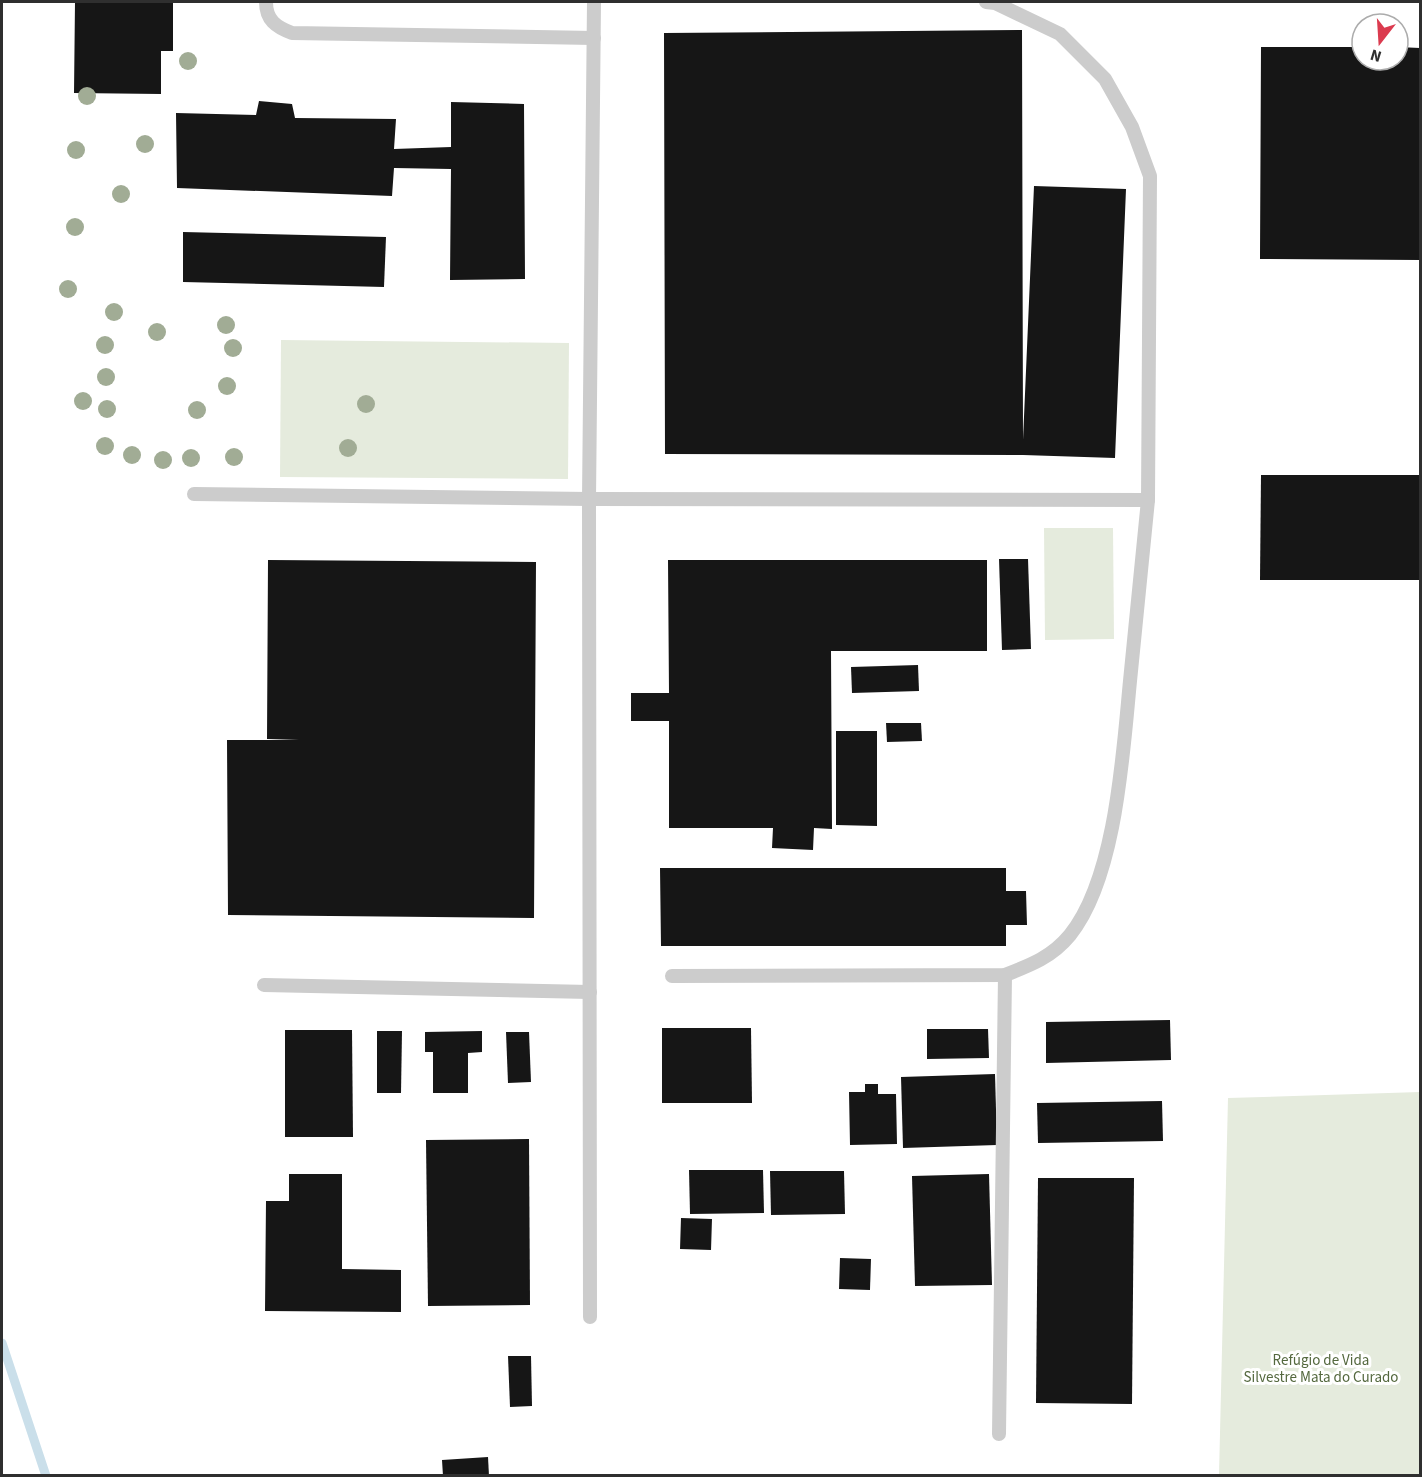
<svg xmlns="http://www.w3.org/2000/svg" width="1422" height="1477" font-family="'Source Sans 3',sans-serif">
<rect width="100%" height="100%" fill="#fff"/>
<g fill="#e5ebdd">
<polygon points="281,340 569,343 568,479 280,477"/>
<polygon points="1044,528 1113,528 1114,639 1045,640"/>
<polygon points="1420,1092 1420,1475 1219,1475 1228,1098"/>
</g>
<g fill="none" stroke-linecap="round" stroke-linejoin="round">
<polyline stroke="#cadfea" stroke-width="9" points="2,1343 46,1476"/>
</g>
<g fill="#161616">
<polygon points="75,2 173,2 173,51 161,51 161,94 74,93"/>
<polygon points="1022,30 1023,440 1034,186 1126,189 1115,458 1023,455 665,454 664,33"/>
<polygon points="1261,47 1362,47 1362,60 1398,60 1398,47 1420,48 1420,260 1260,259"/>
<polygon points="259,101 292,104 295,118 396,119 394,149 451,147 451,102 524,104 525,279 450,280 451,169 394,168 392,196 177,188 176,113 256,115"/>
<polygon points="183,232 386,237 384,287 183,282"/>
<polygon points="1261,475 1420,475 1420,580 1260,580"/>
<polygon points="999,559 1028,559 1031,649 1002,650"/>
<polygon points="268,560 536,562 534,918 228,915 227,740 299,740 267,739"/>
<polygon points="668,560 987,560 987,651 831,651 832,829 814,828 813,850 772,848 773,828 669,828 669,721 631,721 631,693 669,693"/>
<polygon points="918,665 919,691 852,693 851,667"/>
<polygon points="886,723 921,723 922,741 887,742"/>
<polygon points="836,731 877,731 877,826 836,825"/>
<polygon points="660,868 1006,868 1006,891 1026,891 1027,925 1006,925 1006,946 661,946"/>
<polygon points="1170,1020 1171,1060 1046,1063 1046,1022"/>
<polygon points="662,1028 751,1028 752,1103 662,1103"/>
<polygon points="927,1029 988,1029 989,1058 927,1059"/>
<polygon points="285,1030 352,1030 353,1137 285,1137"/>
<polygon points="377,1031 402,1031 401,1093 377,1093"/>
<polygon points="482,1031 482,1052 468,1053 468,1093 433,1093 433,1052 425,1052 425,1032"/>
<polygon points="506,1032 529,1032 531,1082 508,1083"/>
<polygon points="995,1074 997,1145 903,1148 901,1077"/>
<polygon points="865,1084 878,1084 878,1094 896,1094 897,1144 850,1145 849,1092 865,1092"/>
<polygon points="1162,1101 1163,1141 1038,1143 1037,1103"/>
<polygon points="529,1139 530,1305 428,1306 426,1140"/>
<polygon points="689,1170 763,1170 764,1213 690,1214"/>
<polygon points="770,1171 844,1171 845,1214 771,1215"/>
<polygon points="289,1174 342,1174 342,1269 401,1270 401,1312 265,1311 266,1201 289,1201"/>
<polygon points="989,1174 992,1285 915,1286 912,1176"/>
<polygon points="1038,1178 1134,1178 1132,1404 1036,1403"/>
<polygon points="681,1218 712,1219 711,1250 680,1249"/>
<polygon points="840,1258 871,1259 870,1290 839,1289"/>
<polygon points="508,1356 531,1356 532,1406 510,1407"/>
<polygon points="488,1457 489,1476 443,1476 442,1460"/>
</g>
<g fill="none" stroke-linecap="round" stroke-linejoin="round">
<g stroke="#ccc" stroke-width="14">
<path d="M266 2C266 20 276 27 292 33L594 38"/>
<polyline points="194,494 589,499 1148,500 1150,176 1132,127 1105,79 1060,34 995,3 986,2"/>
<path d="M672 976 1005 975C1031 965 1052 957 1070 935 1116 878 1123 753 1130 681 1136 620 1142 560 1148 500"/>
<polyline points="264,985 590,992"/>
<polyline points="590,1317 589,499 594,2"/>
<polyline points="999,1434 1005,975"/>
</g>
</g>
<g fill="#a1ac95">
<circle cx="188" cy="61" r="9"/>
<circle cx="87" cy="96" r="9"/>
<circle cx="145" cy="144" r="9"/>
<circle cx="76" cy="150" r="9"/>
<circle cx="121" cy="194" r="9"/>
<circle cx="75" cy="227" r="9"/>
<circle cx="68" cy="289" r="9"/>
<circle cx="114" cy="312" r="9"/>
<circle cx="226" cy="325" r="9"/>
<circle cx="157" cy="332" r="9"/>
<circle cx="105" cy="345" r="9"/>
<circle cx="233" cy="348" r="9"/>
<circle cx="106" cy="377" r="9"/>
<circle cx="227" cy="386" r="9"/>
<circle cx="83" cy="401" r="9"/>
<circle cx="366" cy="404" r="9"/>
<circle cx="107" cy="409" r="9"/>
<circle cx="197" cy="410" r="9"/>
<circle cx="105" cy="446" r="9"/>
<circle cx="348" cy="448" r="9"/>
<circle cx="132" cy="455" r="9"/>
<circle cx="234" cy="457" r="9"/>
<circle cx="191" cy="458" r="9"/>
<circle cx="163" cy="460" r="9"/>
</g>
<g text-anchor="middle" stroke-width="6" stroke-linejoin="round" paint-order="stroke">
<g font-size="15" fill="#54683e" stroke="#fff">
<text x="1321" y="1365">Refúgio de Vida<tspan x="1321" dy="17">Silvestre Mata do Curado</tspan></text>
</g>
</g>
<rect width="1422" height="1477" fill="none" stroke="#2f2f2f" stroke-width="6"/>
<g transform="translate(1380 42) rotate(197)"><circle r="28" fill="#ffffff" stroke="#acacac" stroke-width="1.5"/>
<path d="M0-4.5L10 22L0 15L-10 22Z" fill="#db3b4f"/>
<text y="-9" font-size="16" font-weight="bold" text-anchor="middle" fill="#2f2f2f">N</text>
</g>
</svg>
